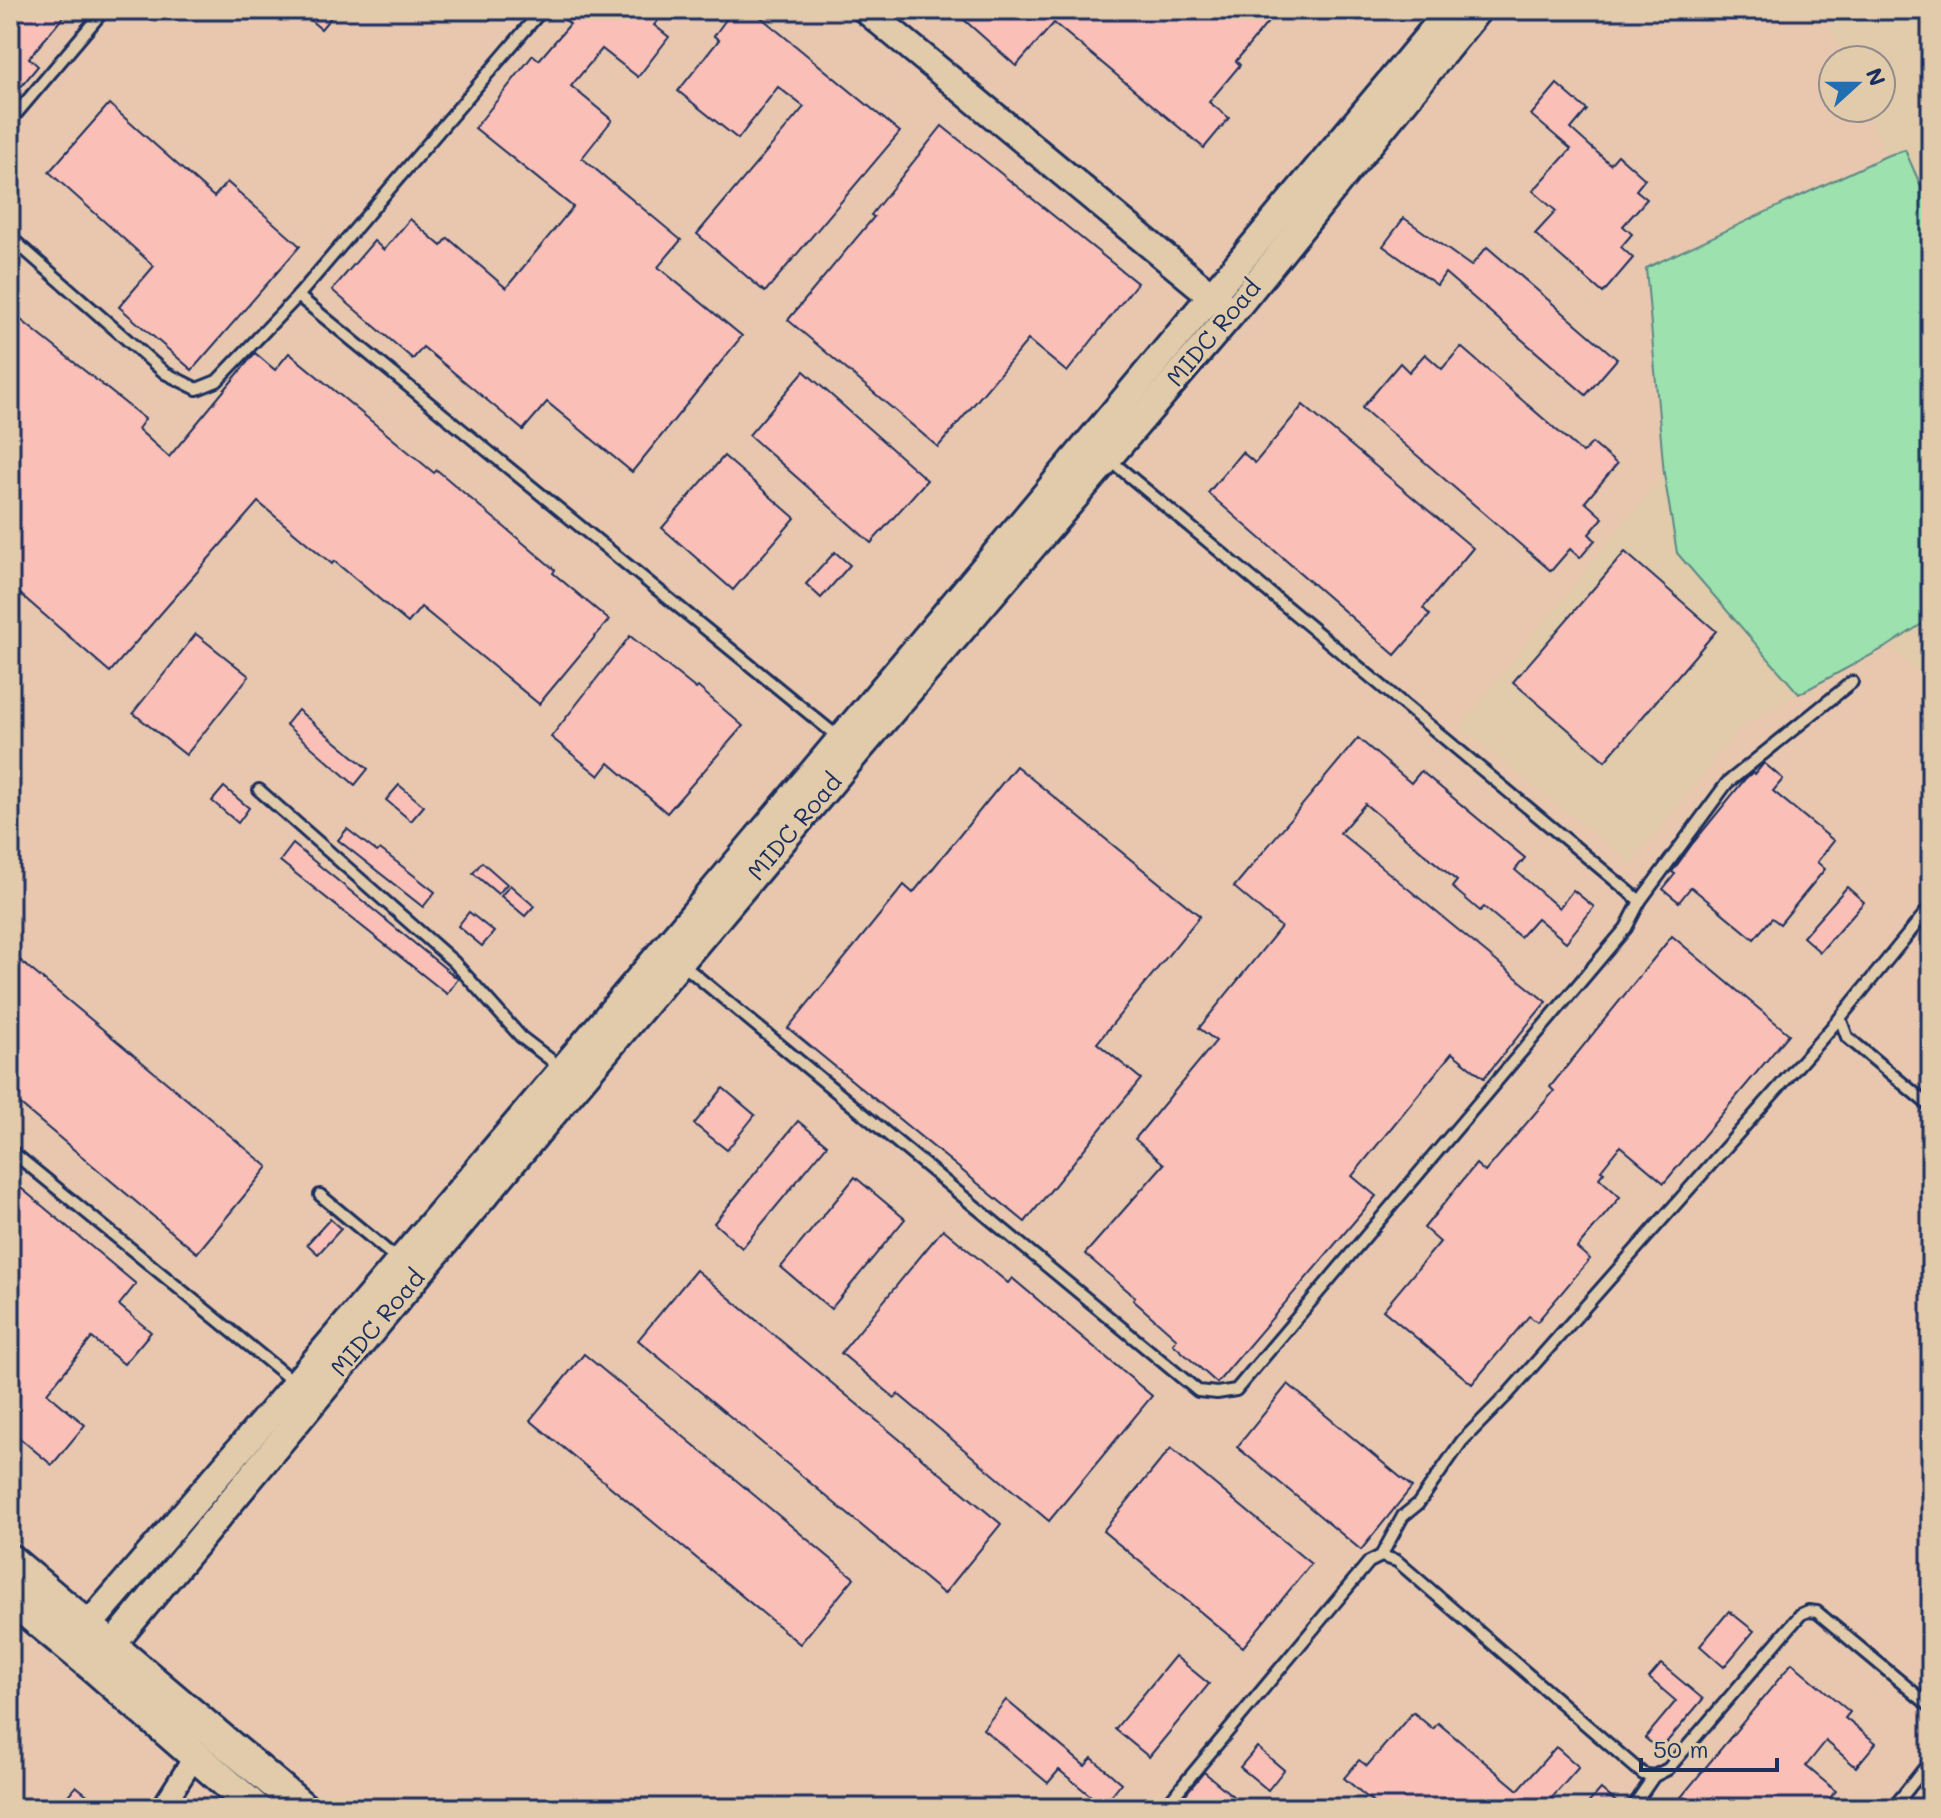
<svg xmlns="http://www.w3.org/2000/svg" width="1941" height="1818" font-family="Mali,sans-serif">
<rect width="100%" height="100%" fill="#e1cbaa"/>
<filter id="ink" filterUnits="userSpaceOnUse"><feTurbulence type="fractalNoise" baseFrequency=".0125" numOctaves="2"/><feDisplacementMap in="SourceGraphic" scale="16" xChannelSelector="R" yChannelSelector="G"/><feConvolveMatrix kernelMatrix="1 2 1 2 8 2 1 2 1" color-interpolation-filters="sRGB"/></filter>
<g filter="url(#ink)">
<polygon fill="#e8c7ae" points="10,10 1823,10 1844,60 1833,60 1833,108 1865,108 1886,156 1646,268 1664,474 1459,727 1632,864 1742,725 1888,646 1931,683 1931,1808 10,1808"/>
<polygon fill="#9ce1ae" stroke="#5c8886" stroke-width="2" points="1905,150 1931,209 1931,618 1888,646 1799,694 1677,553 1664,474 1646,268 1886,156"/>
<g fill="#fabfb6" stroke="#1b2f5e" stroke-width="2">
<polygon points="10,10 69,10 29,58 38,66 10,100"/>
<polygon points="298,10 337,10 321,29"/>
<polygon points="553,10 667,10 654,25 669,37 638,77 602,49 571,86 612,120 582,158 681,240 658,267 742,336 632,472 547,402 523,430 423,347 413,359 332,290 374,241 384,250 410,219 441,246 448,238 506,288 573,207 475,128 533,55 539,60 570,24"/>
<polygon points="733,10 752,10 900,132 765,292 697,234 804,107 778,87 738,139 678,91 719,40 714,36"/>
<polygon points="953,10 1278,10 1236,61 1240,65 1209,102 1229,118 1204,148 1054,23 1016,66"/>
<polygon points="1557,84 1587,110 1571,129 1610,164 1618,155 1645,179 1636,190 1647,199 1623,226 1632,234 1621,247 1633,258 1603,293 1535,234 1556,211 1533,191 1571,149 1531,115"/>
<polygon points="109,104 214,197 227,182 300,246 192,370 119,307 154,266 49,172"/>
<polygon points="942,126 1137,283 1067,372 1028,340 938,447 788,320 874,217 871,215"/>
<polygon points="1404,218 1471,266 1487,247 1617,359 1586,395 1445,273 1437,285 1383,246"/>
<polygon points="16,316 145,419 138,429 169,457 255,353 275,370 289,353 434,473 437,470 555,570 553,573 609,620 539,704 421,607 408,623 334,561 332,564 258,502 110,672 10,585 10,324"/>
<polygon points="1461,347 1583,453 1592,443 1617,464 1585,502 1603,518 1589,534 1595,540 1580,558 1570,549 1551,571 1362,408 1400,363 1409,372 1425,354 1442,369"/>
<polygon points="804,371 927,480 871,543 749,435"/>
<polygon points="1303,405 1473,548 1423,608 1430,615 1395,655 1208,493 1242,452 1255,463"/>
<polygon points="724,456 795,518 733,590 662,528"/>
<polygon points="835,552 850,565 821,598 806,584"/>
<polygon points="1625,552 1716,631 1605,761 1513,682"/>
<polygon points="196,634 249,676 186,755 133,713"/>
<polygon points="630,636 696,689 698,687 743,726 667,813 609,763 599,776 551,737"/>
<polygon points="298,710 368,769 355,785 286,725"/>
<polygon points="1358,738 1411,783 1421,771 1525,858 1515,870 1559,908 1573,890 1594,907 1566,942 1537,918 1520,937 1484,907 1480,911 1452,887 1457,881 1365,804 1340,833 1546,1002 1484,1078 1452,1053 1352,1176 1376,1196 1217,1383 1173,1344 1177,1339 1133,1300 1135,1297 1085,1254 1164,1164 1135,1139 1216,1041 1199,1028 1281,927 1234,887"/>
<polygon points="1764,763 1783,779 1773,791 1834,841 1817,862 1825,869 1780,924 1772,918 1754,939 1691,887 1679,902 1663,889 1675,874 1672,872 1693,843 1745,779 1753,772 1755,774"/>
<polygon points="1016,766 1200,916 1097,1043 1141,1079 1025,1222 788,1028 904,885 913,893"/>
<polygon points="399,785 424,806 411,821 386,800"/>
<polygon points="224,787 249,808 238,823 212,801"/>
<polygon points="347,829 377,852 380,849 435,892 423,907 338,840"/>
<polygon points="293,844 458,979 447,994 280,861"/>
<polygon points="482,862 507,884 498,894 473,873"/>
<polygon points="510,885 534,906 525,916 501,896"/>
<polygon points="1847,887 1864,902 1820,952 1803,937"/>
<polygon points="469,912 494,932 482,946 458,926"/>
<polygon points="1672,936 1789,1034 1664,1183 1620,1146 1601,1170 1604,1172 1599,1178 1620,1197 1577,1248 1590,1259 1537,1322 1529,1316 1472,1384 1383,1310 1440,1242 1424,1228 1476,1164 1485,1172 1554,1091 1550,1087"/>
<polygon points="10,952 268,1167 197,1253 10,1096"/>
<polygon points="723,1088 755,1115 727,1150 694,1124"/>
<polygon points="798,1121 827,1145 742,1248 714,1223"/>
<polygon points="855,1177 905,1219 831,1309 781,1267"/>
<polygon points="10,1179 136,1284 119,1305 151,1332 124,1364 92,1338 47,1393 85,1425 52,1465 10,1430"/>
<polygon points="330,1219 341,1229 318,1254 307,1244"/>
<polygon points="943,1229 1008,1283 1012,1278 1152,1396 1049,1521 898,1394 895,1398 841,1353"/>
<polygon points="696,1270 1001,1524 944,1594 638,1340"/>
<polygon points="584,1354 854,1578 800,1644 530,1420"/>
<polygon points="1288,1384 1412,1487 1361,1550 1237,1447"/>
<polygon points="1171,1448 1311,1564 1243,1647 1103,1531"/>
<polygon points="1729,1611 1754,1631 1724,1667 1700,1646"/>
<polygon points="1175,1656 1209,1684 1149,1757 1115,1729"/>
<polygon points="1792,1663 1850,1712 1845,1718 1876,1743 1856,1767 1826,1741 1806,1766 1836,1791 1821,1808 1672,1808"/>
<polygon points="1661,1664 1703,1699 1660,1750 1645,1738 1676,1701 1649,1678"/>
<polygon points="1006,1700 1085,1766 1092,1758 1121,1783 1103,1806 1059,1770 1048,1783 983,1729"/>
<polygon points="1413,1712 1433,1729 1438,1723 1518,1790 1556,1747 1579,1767 1543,1808 1380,1808 1344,1778 1359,1760 1367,1766"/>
<polygon points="1257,1747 1284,1770 1268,1790 1240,1767"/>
<polygon points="1204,1772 1247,1808 1186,1808 1179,1802"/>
<polygon points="76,1786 91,1798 83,1808 57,1808"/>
<polygon points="1601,1789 1623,1808 1584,1808"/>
</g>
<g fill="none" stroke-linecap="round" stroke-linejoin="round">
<g stroke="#1b2f5e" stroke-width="16">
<g id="service">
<polyline points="10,121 104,10"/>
<polyline points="10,237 165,373 197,389 217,381 298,296 542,10"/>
<polyline points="10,253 18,244"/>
<polyline points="298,296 838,737"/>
<polyline points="259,790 454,962 521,1037 551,1060 558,1069"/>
<polyline points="1640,901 1727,783 1852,682"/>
<polyline points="1931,906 1840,1018 1847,1037 1931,1107"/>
<polyline points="682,964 1198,1391 1217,1393 1236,1390 1626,928 1640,901 1110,460"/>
<polyline points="10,1150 296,1384"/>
<polyline points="320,1195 398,1260"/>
<polyline points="1381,1556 1403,1516 1418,1504 1462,1441 1508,1394 1840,1018"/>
<polyline points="1164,1808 1369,1562 1381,1556 1397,1561 1643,1774 1654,1776 1668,1769 1801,1614 1808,1611 1817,1612 1931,1707"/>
<polyline points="1632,1808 1654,1776"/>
<polyline points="1893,1808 1931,1760"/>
</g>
</g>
<g stroke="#1b2f5e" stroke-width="26">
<polyline id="minor" points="162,1808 195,1756"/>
</g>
<g stroke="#1b2f5e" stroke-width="32">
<g id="tertiary">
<polyline points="866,10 1223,305"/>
<path d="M75 1641C539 1103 994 556 1450 10"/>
<polyline points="99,1661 417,1276 857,752 1232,313 1478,10"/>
</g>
</g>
<g stroke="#1b2f5e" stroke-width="36">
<g id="secondary">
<polyline points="10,1560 303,1808"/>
<polyline points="10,1598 95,1668 255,1808"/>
</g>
</g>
<use href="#service" stroke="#e1cbaa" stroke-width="10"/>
<use href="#minor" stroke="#e1cbaa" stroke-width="20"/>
<use href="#tertiary" stroke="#e1cbaa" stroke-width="26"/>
<use href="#secondary" stroke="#e1cbaa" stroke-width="30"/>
</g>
</g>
<g text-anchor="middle" stroke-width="6" stroke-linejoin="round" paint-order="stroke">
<g font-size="24" fill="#1b2f5e" stroke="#e1cbaa">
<text transform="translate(1214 333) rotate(-50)" y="8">MIDC Road</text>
<text transform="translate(795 827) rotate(-50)" y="8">MIDC Road</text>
<text transform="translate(378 1323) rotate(-50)" y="8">MIDC Road</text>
</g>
</g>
<rect width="1941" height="1818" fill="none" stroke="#e1cbaa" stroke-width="40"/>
<rect x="20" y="20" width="1901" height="1778" fill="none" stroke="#1b2f5e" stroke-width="3" filter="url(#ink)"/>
<g transform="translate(1857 84) rotate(69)"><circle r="38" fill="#e1cbaa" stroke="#928d8c" stroke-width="2"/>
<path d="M0-6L14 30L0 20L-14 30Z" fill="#1f6fb2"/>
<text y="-12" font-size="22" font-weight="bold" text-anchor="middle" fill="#1b2f5e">N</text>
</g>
<path d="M1641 1758v12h136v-12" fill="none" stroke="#1b2f5e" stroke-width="4"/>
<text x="1653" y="1758" font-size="24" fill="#1b2f5e" stroke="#e1cbaa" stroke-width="6" paint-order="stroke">50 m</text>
</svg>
